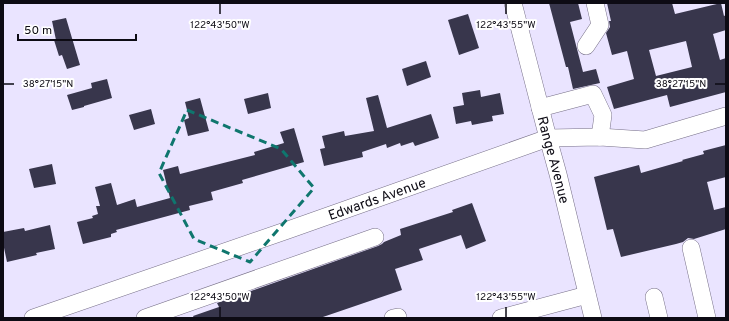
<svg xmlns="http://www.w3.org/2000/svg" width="729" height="321" font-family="Overpass,sans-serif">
<rect width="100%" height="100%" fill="#eae4ff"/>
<g fill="#38364c" fill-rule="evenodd">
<polygon points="549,3 578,3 582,19 570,22 583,72 596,69 600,83 573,89 568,67 566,67"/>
<path d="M607 3H672L675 14 721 3 724 16 726 15V30L713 34 720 60 726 58V92L670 107 667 95 614 109 607 87 634 79 627 51 612 55 606 33 610 27 609 21H611ZM686 41 692 67 656 76 649 50Z"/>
<polygon points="468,14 479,48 459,55 448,20"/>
<polygon points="66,18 80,65 67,69 62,55 59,56 54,40 56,40 52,21"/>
<polygon points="426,61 431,77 407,86 402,69"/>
<polygon points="107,79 112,98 84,106 84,107 72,110 67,95 92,88 91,83"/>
<polygon points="480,90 481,97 500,93 504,114 492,116 493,121 472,125 471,121 456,124 453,107 464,105 462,93"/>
<polygon points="268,93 271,108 248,114 244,99"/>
<polygon points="378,95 387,128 431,114 439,138 415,146 413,142 401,146 400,143 387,148 386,144 362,152 363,157 324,166 320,149 325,148 322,136 344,131 345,136 374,131 366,98"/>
<polygon points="200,98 209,131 188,136 184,120 189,118 185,102"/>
<polygon points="151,109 155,124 134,130 129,115"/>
<polygon points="294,128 304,162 242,180 243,183 211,192 213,200 189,206 190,210 116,230 117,232 111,234 111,237 83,244 77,222 93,218 92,216 98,214 96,206 100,206 95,187 111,183 117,205 135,199 137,207 170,198 163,170 178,166 180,174 255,155 254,152 284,143 280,132"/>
<polygon points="726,145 726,177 707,182 714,210 726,207 726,229 694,239 688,238 683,242 676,244 621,257 613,229 607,230 594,177 639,165 641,173 683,161 682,160 704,154 703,151"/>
<polygon points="52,164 56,184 34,188 29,169"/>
<polygon points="472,203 486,241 466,249 461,235 419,249 423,260 395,269 402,290 320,318 194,318 193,316 219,307 217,303 378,246 382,244 384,242 401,235 400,229 453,212 452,210"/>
<polygon points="50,225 55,249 36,253 37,255 7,262 3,243 3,232 24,228 25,231"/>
</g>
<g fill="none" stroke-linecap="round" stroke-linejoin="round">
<g stroke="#777088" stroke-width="18">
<g id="minor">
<path id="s1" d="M513 3 548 138 558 174 593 318"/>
<polyline points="586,46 600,25 595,3"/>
<polyline points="540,108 593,94 603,115 600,137"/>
<polyline points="691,248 707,318"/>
<polyline points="654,297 659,318"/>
<path id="s2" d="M33 318 288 230 548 138 600 137 645 140 726 116"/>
<polyline points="145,318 375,237"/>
<polyline points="393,318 398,317 398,318"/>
<polyline points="501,318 587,295"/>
</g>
</g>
<use href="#minor" stroke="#fff" stroke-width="17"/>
</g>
<path fill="none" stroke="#0f766e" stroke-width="3" stroke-dasharray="8 5" stroke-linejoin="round" d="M187 110 281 149 314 188 250 262 194 239 159 173Z"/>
<path fill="none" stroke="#0d0b14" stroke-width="1.5" d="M220 4V14M506 4V14M4 84H14M715 84H725M220 307V317M506 307V317"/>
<g text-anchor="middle" stroke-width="4" stroke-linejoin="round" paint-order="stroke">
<g font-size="14" fill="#0d0b14" stroke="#fff">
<text dy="5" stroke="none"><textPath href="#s1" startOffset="162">Range Avenue</textPath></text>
<text dy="5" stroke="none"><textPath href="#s2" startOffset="364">Edwards Avenue</textPath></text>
</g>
</g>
<g font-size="10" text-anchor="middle" fill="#0d0b14" stroke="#fff" stroke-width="4" stroke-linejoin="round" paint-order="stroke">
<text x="220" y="28">122°43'50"W</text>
<text x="506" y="28">122°43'55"W</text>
<text x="681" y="87">38°27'15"N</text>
<text x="48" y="87">38°27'15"N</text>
<text x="220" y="300">122°43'50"W</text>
<text x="506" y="300">122°43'55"W</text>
</g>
<rect width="729" height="321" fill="none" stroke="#0d0b14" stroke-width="8"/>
<path d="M18 34v6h118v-6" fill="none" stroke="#0d0b14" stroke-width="2"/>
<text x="24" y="34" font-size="12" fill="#0d0b14" stroke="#ffffff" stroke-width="3" paint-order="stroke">50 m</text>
</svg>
